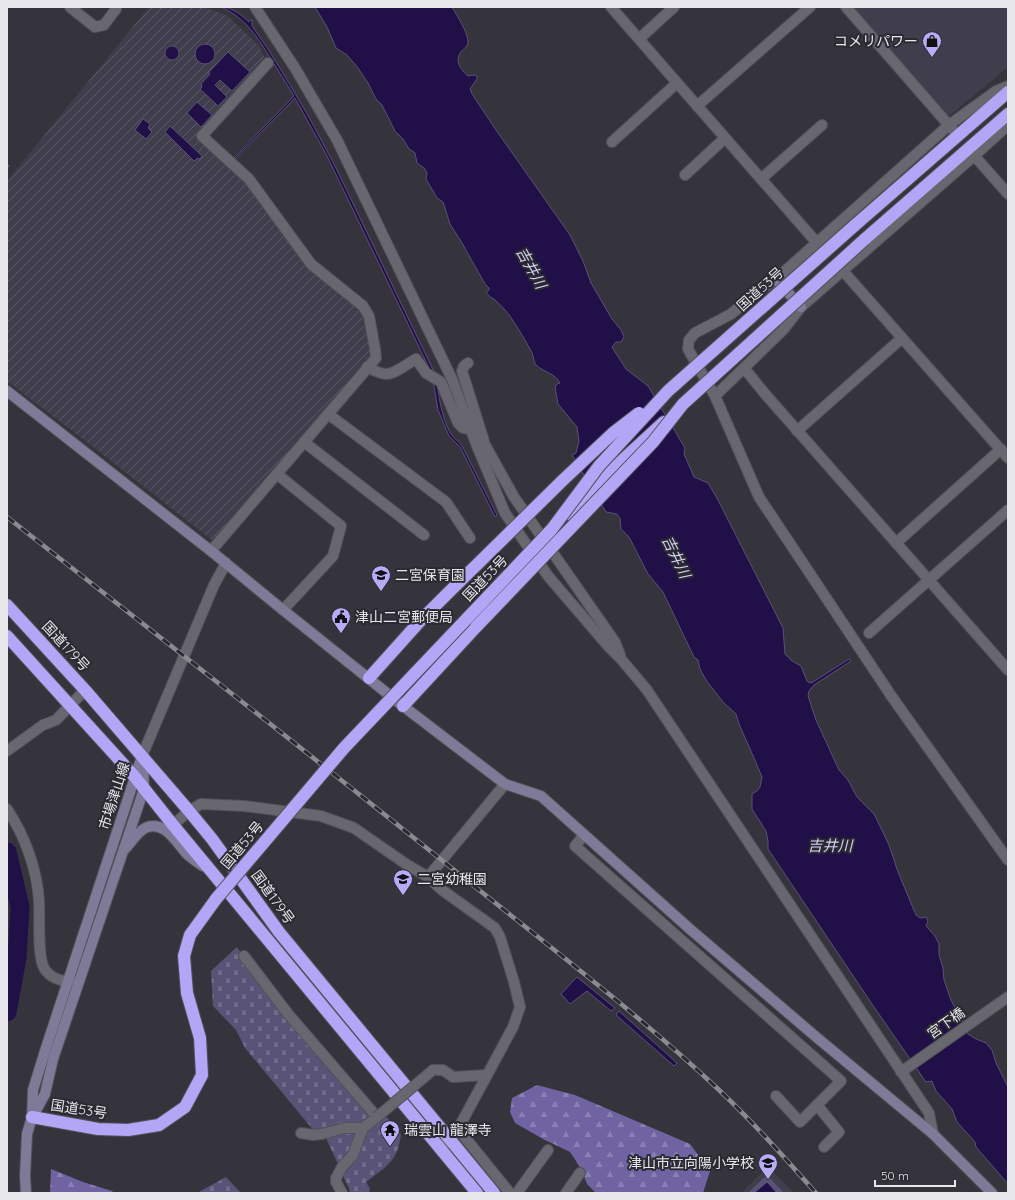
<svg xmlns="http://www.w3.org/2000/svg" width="1015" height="1200" font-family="Quicksand,'Noto Sans JP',sans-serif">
<defs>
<pattern id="industrial-furrows" width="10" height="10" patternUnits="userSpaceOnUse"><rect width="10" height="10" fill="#403e4c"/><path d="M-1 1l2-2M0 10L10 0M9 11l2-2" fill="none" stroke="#5c5a66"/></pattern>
<pattern id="forest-firs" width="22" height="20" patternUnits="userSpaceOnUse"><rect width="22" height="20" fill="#6f63a2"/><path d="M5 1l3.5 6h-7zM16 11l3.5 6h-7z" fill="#8a81b3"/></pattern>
<pattern id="cemetery-stones" width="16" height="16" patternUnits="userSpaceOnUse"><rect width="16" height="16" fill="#585377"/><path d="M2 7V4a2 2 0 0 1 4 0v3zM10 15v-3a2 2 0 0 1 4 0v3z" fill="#706c8a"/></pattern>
</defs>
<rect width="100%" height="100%" fill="#35343c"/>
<g fill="#403e4c">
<polygon points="853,7 1008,7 1008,67 949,116"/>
<polygon points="768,1167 794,1193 741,1193"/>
</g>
<polygon fill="url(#industrial-furrows)" points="149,7 204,7 228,16 258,45 266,59 197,136 247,181 309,267 361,307 366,317 371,358 213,541 92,446 7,381 7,181"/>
<g fill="url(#forest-firs)">
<polygon points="537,1085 575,1095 690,1144 710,1171 703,1193 596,1193 587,1184 580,1167 570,1152 543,1139 515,1123 510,1112 512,1098"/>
<polygon points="51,1169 83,1182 112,1191 114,1193 50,1193"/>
</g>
<g fill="url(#cemetery-stones)">
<polygon points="237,947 242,955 374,1117 364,1125 315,1132 245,1048 236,1030 213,1006 211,971"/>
<path d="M386 1116 401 1135C400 1140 399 1146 397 1151 392 1165 377 1173 366 1182L370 1189 369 1193H350L349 1188 343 1176 356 1158 366 1132Z"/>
<polygon points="357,1132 350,1154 338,1164 326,1138 340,1133"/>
<polygon points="226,1177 241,1193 197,1193"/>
</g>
<polygon fill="#585377" points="767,1175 784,1193 748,1193"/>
<g fill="#210f47" stroke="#5c5078">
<path d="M221 7C233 7 241 15 249 22L250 20H252V26L268 49 289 83 310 119 336 168 436 376C439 396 441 417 451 434 454 439 459 441 462 446L497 515 495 517 460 447 449 436 438 410 432 374 327 156 295 98 233 161 232 160 294 96C287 84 279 72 271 59 258 38 246 18 221 7Z"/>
<path d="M315 7H452C457 16 468 32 468 42 468 47 464 48 461 52 454 61 461 70 468 76L474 75 477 76V79L470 89 472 94 496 130 570 235 583 261 591 283 612 319 621 330 624 337 621 342H616L612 347 626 369 648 386 685 448 684 454 694 477 708 483 718 500 783 628 785 654 792 661 801 666 807 681 810 683 813 682 849 659 851 661 814 685 809 691 808 696 816 720 839 770 848 780 857 797 874 814 879 824 889 845 898 872 916 915 920 918 926 917 928 921 926 926 935 936 939 944V955L943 968 944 980 951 1000 968 1034 976 1039 986 1043 992 1050 996 1063 1008 1087V1184L976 1147 975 1142 957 1122 952 1109 936 1091 932 1081 926 1082 874 1007 768 849V841L766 831 752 809V794L757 791 760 787 762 777 754 758 739 724 736 714 723 702 706 680 700 669 698 660 694 657 663 592 648 574 629 537 621 529 620 518 617 514 606 512 572 455 576 453 579 441 577 427 558 404 555 387 557 384 560 383C555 373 543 372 536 365 533 361 534 357 532 353 527 343 521 333 515 324 510 315 503 307 495 300 491 297 488 296 486 292L489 290V288L485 284 462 243 450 224 443 202 437 198 426 179 427 173 424 168 417 163 415 153 409 149 403 139 395 131 382 105 376 99 368 83 358 68 347 55 336 48 327 27Z"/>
<circle cx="205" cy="54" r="10"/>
<circle cx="172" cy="53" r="7"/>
<polygon points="228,52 250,72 232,91 220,80 215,85 227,97 218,106 200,89 202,87 201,84 210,74 209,72"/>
<polygon points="197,102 212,115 201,127 187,113"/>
<polygon points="143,119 150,124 148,128 152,132 146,139 135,130"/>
<polygon points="170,126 202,156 200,159 198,158 194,161 165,132"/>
<polygon points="577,977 615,1008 611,1011 587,991 570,1004 561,994"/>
<polygon points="619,1011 677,1063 674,1066 616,1015"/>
<polygon points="767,1182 777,1193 754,1193"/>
</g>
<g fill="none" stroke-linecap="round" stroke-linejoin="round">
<polyline stroke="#5c5078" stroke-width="3" points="7,166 8,166"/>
<polyline stroke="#210f47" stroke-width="19" points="7,852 20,907 17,958 7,1012"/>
<g stroke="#525157" stroke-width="12">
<g id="street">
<polyline points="70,7 95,27 104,25 116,9 115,7"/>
<polyline points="255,7 295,68 337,140 377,223 452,379 477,446 505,513 548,576 608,646 621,659 647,690 929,1113 933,1134"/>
<polyline points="611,7 817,243"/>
<polyline points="846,7 954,131"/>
<polyline points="639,39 674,7"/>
<polyline points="1008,86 996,91 949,125 776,279 763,288 731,314 695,333 689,340 688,349 715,396 759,497 892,697 1008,860"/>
<polyline points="697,106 810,7"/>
<polyline points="612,142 677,83"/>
<polyline points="971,152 1008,194"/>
<polyline points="685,175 725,138"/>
<polyline points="761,179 822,125"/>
<polyline points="843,271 1008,458"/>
<polyline points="468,363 464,366 462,371 484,441"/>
<path d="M367 367C373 370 380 374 386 374 395 374 408 363 416 359L426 373 441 382 458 423 463 428 471 429 484 443 514 497 615 642 620 655"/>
<polyline points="744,368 766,395 1008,670"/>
<polyline points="715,396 783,330 801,307 974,156 1008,125"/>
<polyline points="328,414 446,502 470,538"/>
<polyline points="797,431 902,338"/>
<polyline points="304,442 424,535"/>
<polyline points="277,474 341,526 333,556 283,610"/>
<polyline points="896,543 1001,449"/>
<polyline points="211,551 376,358 375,349 369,316 363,306 311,264 249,179 202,136 268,63"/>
<polyline points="869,633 1008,510"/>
<polyline points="7,751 43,725 56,720 85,690"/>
<polyline points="142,756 214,585 226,563"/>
<path d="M7 809C25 836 37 869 39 901 40 918 37 955 44 968 51 980 64 981 76 983"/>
<polyline points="173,825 189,811 201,804 244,806 321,816 354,828 406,864 428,877 442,890 495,928 500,937 514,982 520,1007 513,1027 458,1129 440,1148"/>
<polyline points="584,835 575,846 841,1081 800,1122 776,1096"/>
<polyline points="428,877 505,784"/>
<polyline points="244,956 289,1015 377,1117 363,1128 345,1128 322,1134 313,1135 301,1133"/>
<polyline points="433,1070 443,1070 453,1077 487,1075"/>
<polyline points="901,1072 1008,997"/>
<polyline points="817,1105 839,1132 824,1147"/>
<polyline points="458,1129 510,1193"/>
<polyline points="342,1193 336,1182 336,1178 342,1167 353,1155 363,1128"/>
<polyline points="517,1193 548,1150"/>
<polyline points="566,1193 580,1173"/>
</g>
</g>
<g stroke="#525157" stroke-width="12">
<g id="secondary">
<polyline points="776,279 801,307"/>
<polyline points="7,391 211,551 283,610 403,706 505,784 541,796 691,930 815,1036 933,1134 992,1193"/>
<path d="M126 848C131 842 138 832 145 828 165 819 177 844 188 855 193 859 198 863 203 866"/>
<polyline points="34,1114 45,1094 53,1059 144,789 143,760"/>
<polyline points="26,1193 25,1176 27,1134 32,1117 33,1090 45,1051 142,756"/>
</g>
</g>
<g stroke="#525157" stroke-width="14">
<g id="highway">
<polyline points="854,226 1008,92"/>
<polyline points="865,239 1008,114"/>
<polyline points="568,514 615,467 664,422"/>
<polyline points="7,605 85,690 189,811 212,839 279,932 494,1193"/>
<polyline points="7,636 135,777 173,825 477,1193"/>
<polyline points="369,678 421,620 445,596"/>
<polyline points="403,706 476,627"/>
<polyline points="32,1117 98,1129 128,1130 159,1125 185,1107 202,1075 200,1038 187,993 184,956 190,935 216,899"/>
</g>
</g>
<use href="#street" stroke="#686770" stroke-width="10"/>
<use href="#secondary" stroke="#7f7a98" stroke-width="10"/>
<use href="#highway" stroke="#b4a6f6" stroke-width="12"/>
<g stroke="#8b8a91" stroke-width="4.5">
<path id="rail" d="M7 517C161 638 316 759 469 882 553 949 639 1015 718 1089 753 1122 784 1157 816 1193"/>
</g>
<use href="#rail" stroke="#2b2a32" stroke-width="3" stroke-dasharray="9" stroke-linecap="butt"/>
<g stroke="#525157" stroke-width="12" stroke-linecap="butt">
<polyline id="street-bridge" points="377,1117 433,1070"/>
</g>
<g stroke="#525157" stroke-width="14" stroke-linecap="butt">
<g id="highway-bridge">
<polyline points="445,596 562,481 613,433 639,413"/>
<polyline points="476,627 653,442 683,404 865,239"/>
<polyline points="216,899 344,748 552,529 599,466 668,391 854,226"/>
</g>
</g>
<use href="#street-bridge" stroke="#686770" stroke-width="10"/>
<use href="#highway-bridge" stroke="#b4a6f6" stroke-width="12"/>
</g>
<defs>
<g id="shop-pin" transform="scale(1)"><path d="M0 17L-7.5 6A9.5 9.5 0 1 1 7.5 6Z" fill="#b8abf7" stroke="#2b2a32"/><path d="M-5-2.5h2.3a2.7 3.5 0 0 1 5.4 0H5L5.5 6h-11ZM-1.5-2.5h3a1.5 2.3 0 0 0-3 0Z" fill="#111"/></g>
<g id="school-pin" transform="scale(1)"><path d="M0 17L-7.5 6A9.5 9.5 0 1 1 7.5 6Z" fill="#b8abf7" stroke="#2b2a32"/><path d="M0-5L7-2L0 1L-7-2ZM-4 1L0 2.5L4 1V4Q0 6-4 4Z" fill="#111"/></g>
<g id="civic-pin" transform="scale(1)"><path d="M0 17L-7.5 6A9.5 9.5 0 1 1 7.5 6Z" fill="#b8abf7" stroke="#2b2a32"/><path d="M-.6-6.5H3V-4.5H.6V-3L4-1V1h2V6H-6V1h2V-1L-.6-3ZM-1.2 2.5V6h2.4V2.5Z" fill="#111"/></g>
<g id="temple-pin" transform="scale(1)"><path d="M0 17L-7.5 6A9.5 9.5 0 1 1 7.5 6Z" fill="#b8abf7" stroke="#2b2a32"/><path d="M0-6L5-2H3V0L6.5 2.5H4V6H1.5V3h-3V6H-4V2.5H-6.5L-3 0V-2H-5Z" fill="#111"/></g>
</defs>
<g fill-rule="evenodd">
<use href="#shop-pin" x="932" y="41"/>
<use href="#school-pin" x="381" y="575"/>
<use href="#civic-pin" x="341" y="617"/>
<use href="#school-pin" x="403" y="879"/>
<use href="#temple-pin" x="390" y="1130"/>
<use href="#school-pin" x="768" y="1163"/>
</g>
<g text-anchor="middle" stroke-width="4" stroke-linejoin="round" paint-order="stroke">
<g font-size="14" fill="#e7e6eb" stroke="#2b2a32" text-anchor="start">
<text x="918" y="46" text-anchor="end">コメリパワー</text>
<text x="395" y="580">二宮保育園</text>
<text x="355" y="622">津山二宮郵便局</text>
<text x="417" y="884">二宮幼稚園</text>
<text x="404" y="1135">瑞雲山 龍澤寺</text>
<text x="754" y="1168" text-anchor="end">津山市立向陽小学校</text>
</g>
<g font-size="14" fill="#e7e6eb" stroke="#2b2a32">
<text transform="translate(760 289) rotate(-42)" y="5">国道53号</text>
<text transform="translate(485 578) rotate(-46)" y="5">国道53号</text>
<text transform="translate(66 646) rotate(47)" y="5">国道179号</text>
<text transform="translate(114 796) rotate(-72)" y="5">市場津山線</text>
<text transform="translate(242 845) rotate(-50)" y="5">国道53号</text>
<text transform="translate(273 897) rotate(54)" y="5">国道179号</text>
<text transform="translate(946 1023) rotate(-35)" y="5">宮下橋</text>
<text transform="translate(79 1109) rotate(9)" y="5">国道53号</text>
</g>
<g font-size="15" font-style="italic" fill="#d7d2f7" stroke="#2b2a32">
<text transform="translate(531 268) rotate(61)" y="5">吉井川</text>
<text transform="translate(676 557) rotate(64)" y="5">吉井川</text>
<text x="830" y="851">吉井川</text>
</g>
</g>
<rect width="1015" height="1200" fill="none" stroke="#e7e6eb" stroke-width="16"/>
<path d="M875 1180v6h80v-6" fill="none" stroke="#e7e6eb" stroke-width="2"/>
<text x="881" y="1180" font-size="12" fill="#e7e6eb" stroke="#2b2a32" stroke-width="3" paint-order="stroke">50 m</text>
</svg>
